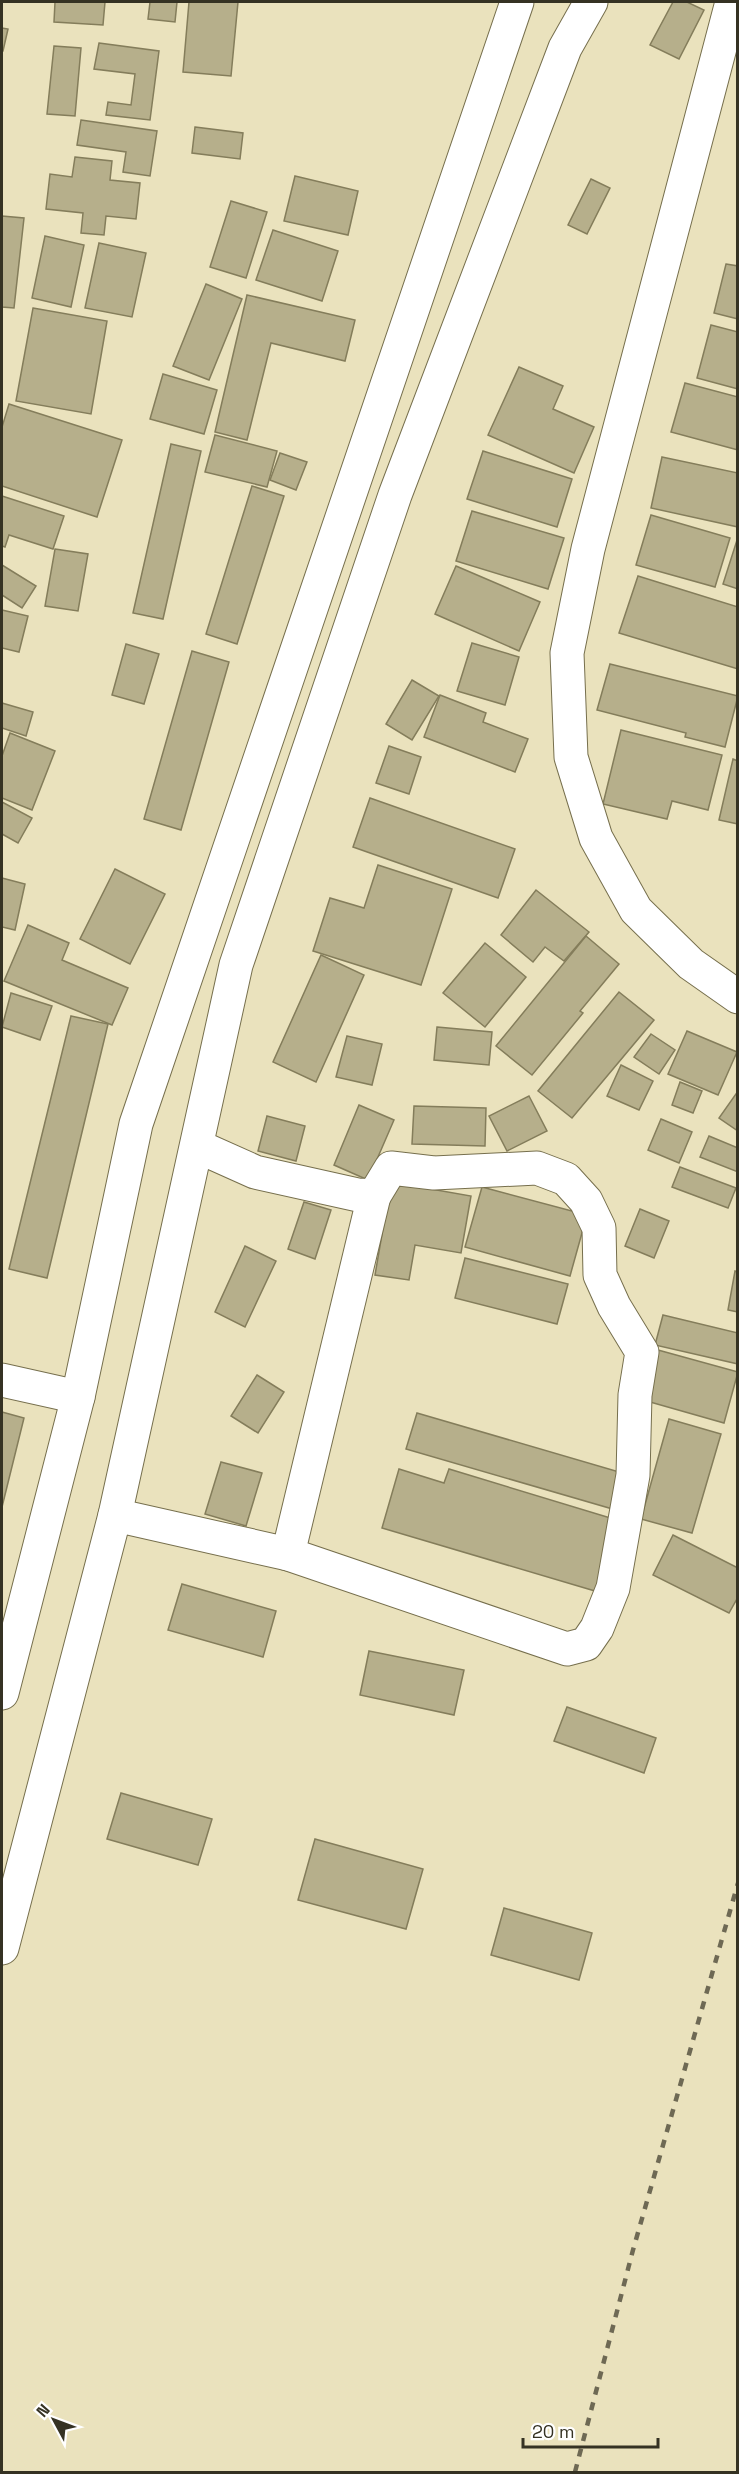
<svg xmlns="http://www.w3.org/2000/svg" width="739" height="2474" font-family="'Space Grotesk',sans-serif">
<rect width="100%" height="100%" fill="#eae2bd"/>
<g fill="#b6af8b" stroke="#847d5b" stroke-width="1.5">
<polygon points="55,2 105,2 103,25 54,22"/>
<polygon points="150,2 177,2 175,22 148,19"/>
<polygon points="189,2 238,2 231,76 183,72"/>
<polygon points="673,2 687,2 704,10 679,59 650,45"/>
<polygon points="2,28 8,29 3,51 2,51"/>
<polygon points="99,43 159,51 150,120 106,115 108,102 131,105 135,74 94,69"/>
<polygon points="54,46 81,48 75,116 47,114"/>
<polygon points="81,120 157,131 150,176 123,172 126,152 77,145"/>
<polygon points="195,127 243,133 240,159 192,153"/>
<polygon points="75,157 112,161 110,180 140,183 136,219 106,216 104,235 81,233 83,213 46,209 50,174 72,177"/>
<polygon points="295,176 358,191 348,235 284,221"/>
<polygon points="591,179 610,188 587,234 568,225"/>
<polygon points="231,201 267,212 246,278 210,267"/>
<polygon points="2,216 24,218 14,308 2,307"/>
<polygon points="273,230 338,251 322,301 256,280"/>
<polygon points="45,236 84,245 71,307 32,298"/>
<polygon points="99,243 146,253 132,317 85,308"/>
<polygon points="726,264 738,266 738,319 714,313"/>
<polygon points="206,284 242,299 209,380 173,366"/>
<polygon points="247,295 355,320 345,361 271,343 247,440 215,432"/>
<polygon points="33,308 107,321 91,414 16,401"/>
<polygon points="711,325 738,332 738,389 697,378"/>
<polygon points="519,367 563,386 553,409 594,427 574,473 488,435"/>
<polygon points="163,374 217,390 204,434 150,419"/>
<polygon points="685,383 738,397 738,450 671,432"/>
<polygon points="9,404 122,440 97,517 2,486 2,427"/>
<polygon points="215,435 277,451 267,487 205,472"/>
<polygon points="171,444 201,451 163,619 133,613"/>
<polygon points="483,451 572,479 557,527 467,499"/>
<polygon points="280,453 307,462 296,490 270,480"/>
<polygon points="662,457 738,473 738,527 651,508"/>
<polygon points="252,486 284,496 237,644 206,634"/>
<polygon points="2,496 64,516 53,549 9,535 5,547 2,546"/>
<polygon points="472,511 564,538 548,589 456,561"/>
<polygon points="651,515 730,538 715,587 636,565"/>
<polygon points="738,537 738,589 723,584"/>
<polygon points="55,549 88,554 78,611 45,606"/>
<polygon points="2,565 36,586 22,608 2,595"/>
<polygon points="456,566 540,602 519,651 435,614"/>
<polygon points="638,576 738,607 738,669 619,633"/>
<polygon points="2,610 28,616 19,652 2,648"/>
<polygon points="472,643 519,657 505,705 457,691"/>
<polygon points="126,644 159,654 144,704 112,695"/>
<polygon points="192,651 229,662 181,830 144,819"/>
<polygon points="610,664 738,696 725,747 685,737 686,733 597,710"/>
<polygon points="412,680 439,696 412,740 386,724"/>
<polygon points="440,695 486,713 483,722 528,739 515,772 424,737"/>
<polygon points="2,703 33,712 26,736 2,728"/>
<polygon points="621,730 722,755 708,810 672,801 667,819 603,804"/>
<polygon points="10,733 55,751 32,810 2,798 2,756"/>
<polygon points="389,746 421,757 409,794 376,783"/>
<polygon points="733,759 738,761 738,824 719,820"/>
<polygon points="370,798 515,849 498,898 353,847"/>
<polygon points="2,802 32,818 18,843 2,834"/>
<polygon points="378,865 452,889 421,985 313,951 330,898 364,908"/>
<polygon points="115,869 165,894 130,964 80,939"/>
<polygon points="2,878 25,884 15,930 2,927"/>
<polygon points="536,890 589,932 564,961 545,947 533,962 501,935"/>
<polygon points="28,925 69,943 62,960 128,988 112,1025 4,981"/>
<polygon points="586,936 619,964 580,1011 583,1013 532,1075 496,1046"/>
<polygon points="485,943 526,977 485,1027 443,993"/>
<polygon points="321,955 364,975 316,1082 273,1062"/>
<polygon points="619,992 654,1020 572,1118 538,1091"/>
<polygon points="11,993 52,1006 40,1040 2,1027"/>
<polygon points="71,1016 108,1024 47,1278 9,1269"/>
<polygon points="437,1027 492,1032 489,1065 434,1060"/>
<polygon points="687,1031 737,1052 718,1095 668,1074"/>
<polygon points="651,1034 675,1050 659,1074 634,1057"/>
<polygon points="347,1036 382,1044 372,1085 336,1077"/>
<polygon points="621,1065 653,1081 639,1110 607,1096"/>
<polygon points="680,1082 702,1091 693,1113 672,1105"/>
<polygon points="738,1091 738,1131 719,1118"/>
<polygon points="529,1096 547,1131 507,1151 489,1116"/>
<polygon points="359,1105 394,1120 368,1180 334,1165"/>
<polygon points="414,1106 486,1108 485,1146 412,1144"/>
<polygon points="267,1116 305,1126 296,1161 258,1151"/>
<polygon points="661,1119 692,1132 679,1163 648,1150"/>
<polygon points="709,1136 738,1148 738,1172 700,1157"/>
<polygon points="680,1167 736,1188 728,1208 672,1187"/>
<polygon points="391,1182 471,1196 461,1253 415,1245 409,1280 375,1275"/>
<polygon points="482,1187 587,1215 570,1276 465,1247"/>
<polygon points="304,1202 331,1210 315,1259 288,1249"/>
<polygon points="640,1209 669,1221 654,1258 625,1246"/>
<polygon points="245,1246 276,1261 245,1327 215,1312"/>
<polygon points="465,1258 568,1284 557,1324 455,1298"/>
<polygon points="735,1271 738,1272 738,1312 728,1310"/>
<polygon points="663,1315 738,1333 738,1364 655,1345"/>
<polygon points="658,1350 738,1372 724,1423 643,1400"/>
<polygon points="257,1375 284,1392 258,1433 231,1416"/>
<polygon points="2,1412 24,1418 2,1507"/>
<polygon points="417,1413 626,1474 616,1510 406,1449"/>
<polygon points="669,1419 721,1434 692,1533 641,1519"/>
<polygon points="221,1462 262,1473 246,1526 205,1514"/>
<polygon points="399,1469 444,1483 449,1469 617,1520 595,1591 382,1528"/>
<polygon points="673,1535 738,1568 738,1597 729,1613 653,1575"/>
<polygon points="182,1584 276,1611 263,1657 168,1630"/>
<polygon points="369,1651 464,1670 454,1715 360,1695"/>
<polygon points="567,1707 656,1738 644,1773 554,1741"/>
<polygon points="121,1793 212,1819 198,1865 107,1839"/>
<polygon points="315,1839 423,1869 406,1929 298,1900"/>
<polygon points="504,1908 592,1933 579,1980 491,1955"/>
</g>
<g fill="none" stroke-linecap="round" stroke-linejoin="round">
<g stroke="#766f4d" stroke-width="35">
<g id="minor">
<polyline points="732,2 588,549 567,653 571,757 596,838 636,910 691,964 738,997"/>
<polyline points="2,1380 78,1397"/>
<polyline points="115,1515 288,1554 567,1649 586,1644 597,1628 613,1588 633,1475 635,1395 642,1352 614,1306 600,1275 599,1228 586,1201 566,1179 537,1168 434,1173 391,1168 374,1196 358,1195 255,1172 197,1146"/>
<polyline points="288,1554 374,1196"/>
</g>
</g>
<g stroke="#766f4d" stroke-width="35">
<g id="tertiary">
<polyline points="2,1693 78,1397 136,1124 517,2"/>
<polyline points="2,1948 115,1515 236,965 395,495 565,48 591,2"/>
</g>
</g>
<use href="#minor" stroke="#fff" stroke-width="33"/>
<use href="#tertiary" stroke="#fff" stroke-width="33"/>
<polyline stroke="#6e6954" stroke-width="4.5" stroke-dasharray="8 8" stroke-linecap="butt" points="575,2472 633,2250 738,1883"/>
</g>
<rect width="739" height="2474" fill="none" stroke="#353223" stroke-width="6"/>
<g transform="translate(54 2420) rotate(311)" stroke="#ffffff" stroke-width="4.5" paint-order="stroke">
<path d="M0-4.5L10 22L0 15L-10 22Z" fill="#353223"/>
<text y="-9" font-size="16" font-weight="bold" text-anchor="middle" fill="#353223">N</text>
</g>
<path d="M523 2438v9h135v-9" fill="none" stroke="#353223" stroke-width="3"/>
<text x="532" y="2438" font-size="18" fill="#353223" stroke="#ffffff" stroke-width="4.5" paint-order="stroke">20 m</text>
</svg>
